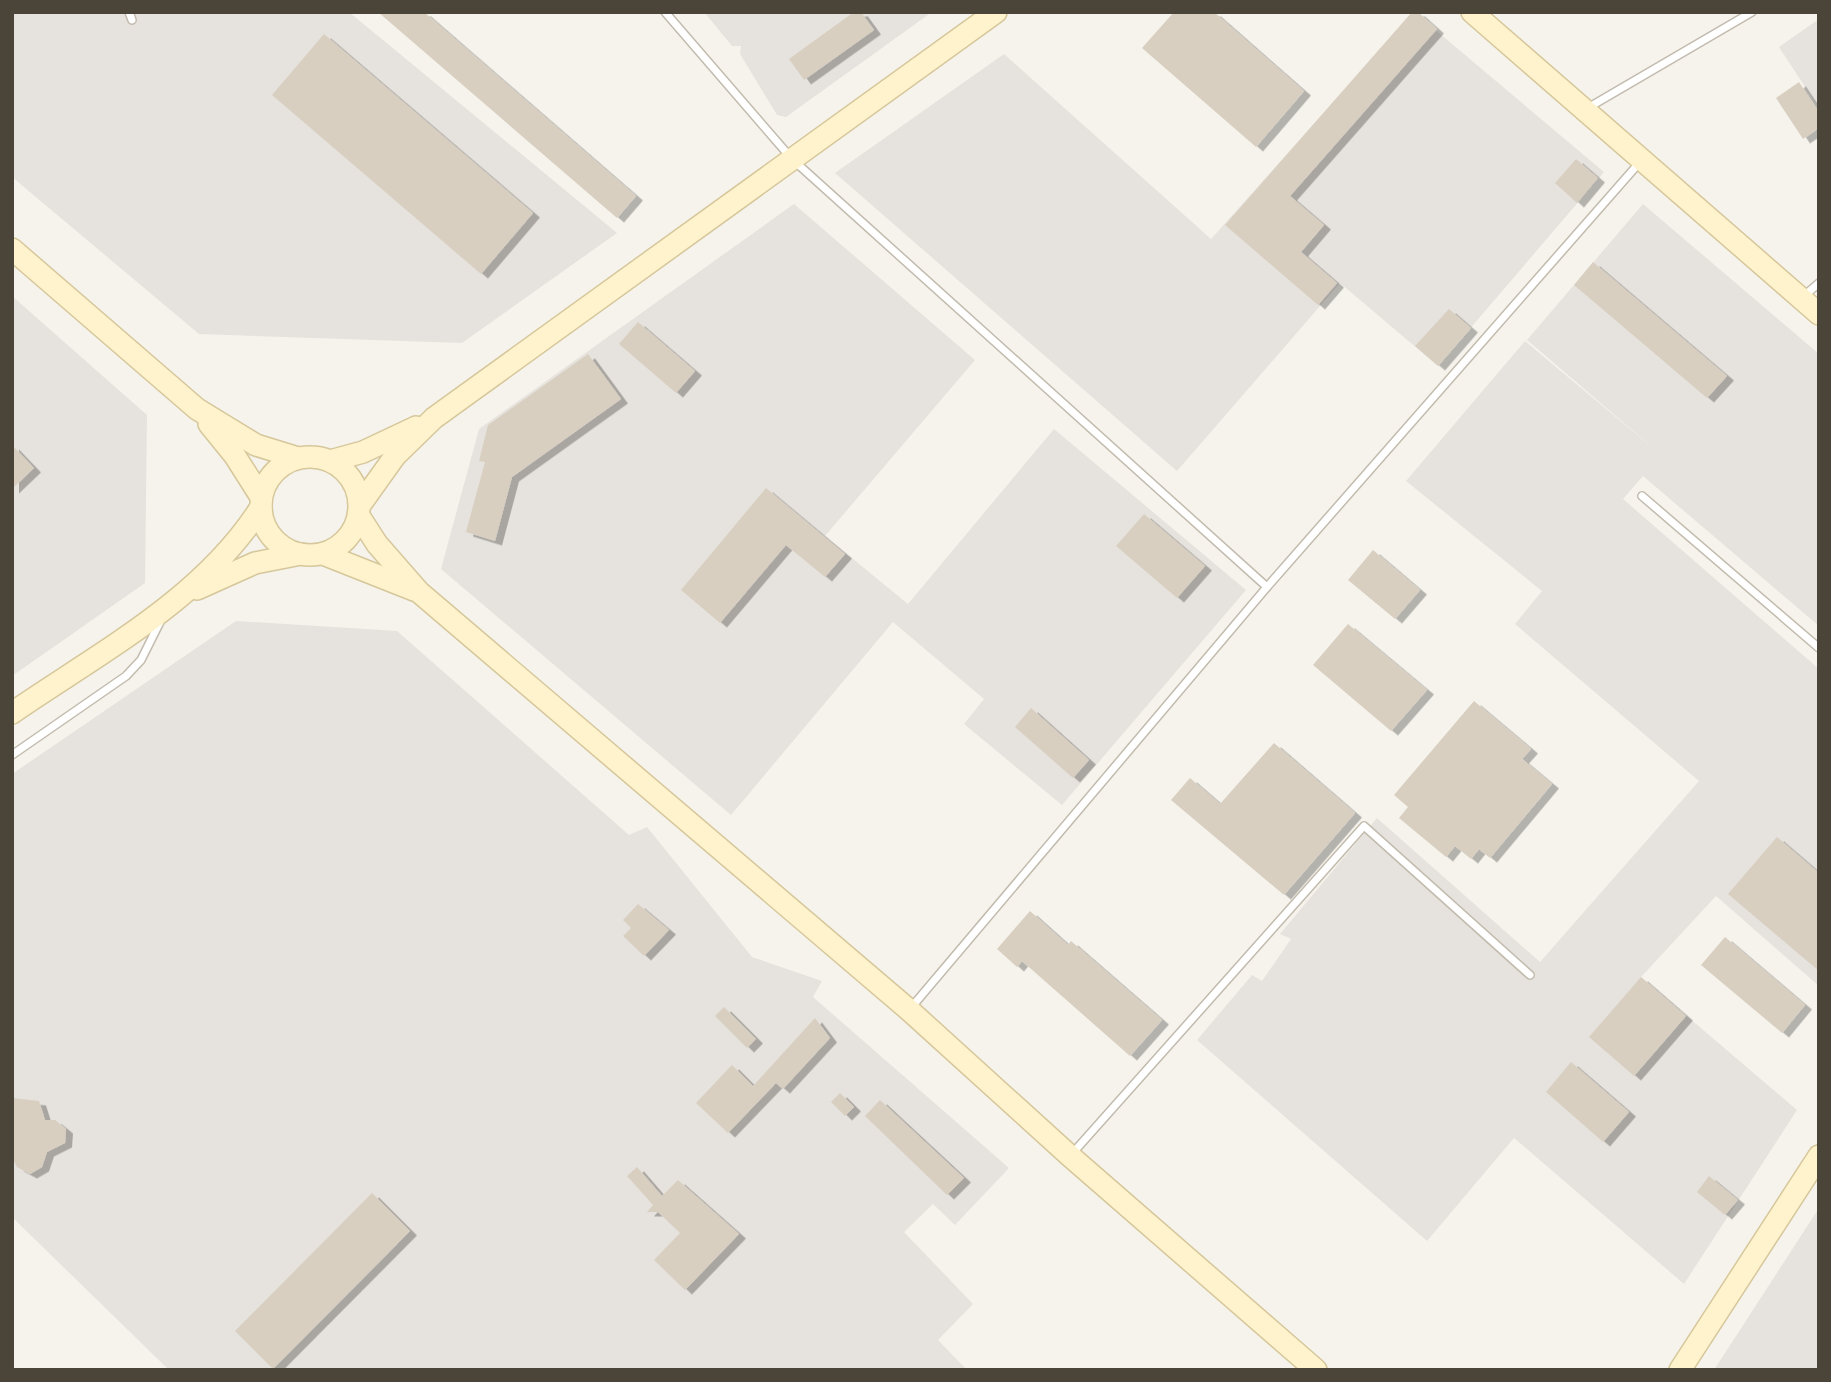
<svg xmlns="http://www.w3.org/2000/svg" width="1831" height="1382" font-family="Barlow,sans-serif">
<defs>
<filter id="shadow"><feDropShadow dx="7" dy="4.5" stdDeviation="0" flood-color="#0004"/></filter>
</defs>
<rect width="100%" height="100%" fill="#f6f3ec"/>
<g fill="#e6e2dd">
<polygon points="12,12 349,12 617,233 462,343 199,334 12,177"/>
<polygon points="704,12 932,12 786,117 777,115 740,54 741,46 732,46"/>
<polygon points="1414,12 1604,172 1438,366 1340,283 1177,471 835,173 1004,54 1211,239"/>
<polygon points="1819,19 1819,108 1779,47"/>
<polygon points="794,204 975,360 825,536 908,604 1054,429 1246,590 1062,805 964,724 984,699 893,622 731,815 441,569 479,429"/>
<polygon points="1643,204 1819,354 1819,626 1643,476 1623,499 1819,669 1819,986 1716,896 1641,977 1797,1110 1684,1284 1514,1138 1427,1241 1197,1040 1252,975 1262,981 1291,939 1280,934 1377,818 1540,962 1699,781 1515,624 1542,591 1406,481 1525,341 1660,454 1527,340"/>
<polygon points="12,296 147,415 145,583 12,676"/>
<polygon points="236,621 397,631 629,835 647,827 752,957 822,981 813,997 1009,1168 955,1225 933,1204 904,1232 973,1304 938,1340 967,1370 169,1370 12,1217 12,774"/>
<polygon points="1819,1208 1819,1370 1714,1370"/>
</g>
<g fill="#d8cfc1" filter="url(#shadow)">
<polygon points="378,12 424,12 636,196 617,218"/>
<polygon points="854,12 861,12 874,30 804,80 789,59"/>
<polygon points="1174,12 1214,12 1304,91 1256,147 1142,48"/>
<polygon points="1412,12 1418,12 1437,29 1290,196 1324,225 1301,252 1337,283 1318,305 1225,225"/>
<polygon points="324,34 533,213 481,274 272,95"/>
<polygon points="1799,82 1819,112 1819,128 1803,139 1776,98"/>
<polygon points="1576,159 1598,178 1577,203 1555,183"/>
<polygon points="1593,262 1727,376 1707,398 1574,285"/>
<polygon points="1449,309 1471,328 1438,366 1415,346"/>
<polygon points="638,322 695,371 676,393 619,344"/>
<polygon points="588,354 621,399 512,477 495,541 466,532 485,462 479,461 488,425"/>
<polygon points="12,445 34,468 12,489"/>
<polygon points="766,488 845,554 825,577 786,545 720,623 681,590"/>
<polygon points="1144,514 1205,566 1177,598 1116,546"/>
<polygon points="1373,550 1420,590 1395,619 1348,580"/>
<polygon points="1348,624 1427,690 1391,731 1313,665"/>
<polygon points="1474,701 1531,749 1522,759 1552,784 1490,858 1479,849 1471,859 1455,846 1446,857 1399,818 1408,807 1394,795"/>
<polygon points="1031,708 1089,760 1073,778 1015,727"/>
<polygon points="1274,743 1355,813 1284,895 1171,800 1190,778 1220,804"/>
<polygon points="1777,837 1819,873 1819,971 1728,894"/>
<polygon points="638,904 669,930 644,956 623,936 631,928 623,920"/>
<polygon points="1030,911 1068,945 1071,941 1162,1020 1130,1056 1022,961 1017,967 997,949"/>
<polygon points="1725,937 1805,1005 1782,1033 1701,965"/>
<polygon points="1641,977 1686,1016 1634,1076 1589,1037"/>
<polygon points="724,1007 756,1039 747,1048 715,1016"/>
<polygon points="815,1018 830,1038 783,1089 776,1083 728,1133 696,1103 732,1065 753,1086"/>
<polygon points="1571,1062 1629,1112 1603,1142 1546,1092"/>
<polygon points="840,1093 854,1107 845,1116 831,1102"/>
<polygon points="12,1098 39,1101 45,1120 55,1120 66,1129 65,1143 47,1152 42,1167 30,1174 17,1167 12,1157"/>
<polygon points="880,1100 964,1178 947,1195 865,1116"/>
<polygon points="637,1167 662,1196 678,1180 739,1234 685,1290 654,1260 680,1233 658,1212 647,1212 653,1205 627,1176"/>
<polygon points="1709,1176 1738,1200 1725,1215 1697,1192"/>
<polygon points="372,1193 410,1231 273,1369 235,1331"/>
</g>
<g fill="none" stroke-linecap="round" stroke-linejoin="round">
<g stroke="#c2bbae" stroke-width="10">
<g id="lane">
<polyline points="129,12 132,20"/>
<polyline points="665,12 792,159 1267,587"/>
<polyline points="1586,109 1752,12"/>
<polyline points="1804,296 1819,283"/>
<polyline points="1642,496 1819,648"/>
<polyline points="12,755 126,676 141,660 161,620"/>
<polyline points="910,1009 1267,587 1640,162"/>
<polyline points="1071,1155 1364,826 1530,975"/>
</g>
</g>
<g stroke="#d6c79b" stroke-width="24">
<g id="secondary">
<polyline points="1472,12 1819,314"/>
<polyline points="12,249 197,409 256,445 298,458"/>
<polyline points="209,424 235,456 261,497"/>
<circle cx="310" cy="506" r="49"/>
<polyline points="330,461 363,452 416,427"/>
<polyline points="360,505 395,456 434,418 996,12"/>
<polyline points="359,516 377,544 419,592 909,1010 1070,1156 1316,1370"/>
<polyline points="323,554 414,590"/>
<polyline points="197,589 255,563 301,554"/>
<path d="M12 713C99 653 203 599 261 507"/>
<polyline points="1680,1370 1819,1156"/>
</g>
</g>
<use href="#lane" stroke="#fff" stroke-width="7"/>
<use href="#secondary" stroke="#fff3cd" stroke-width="21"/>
</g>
<rect width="1831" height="1382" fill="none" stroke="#4b4439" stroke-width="28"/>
</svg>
